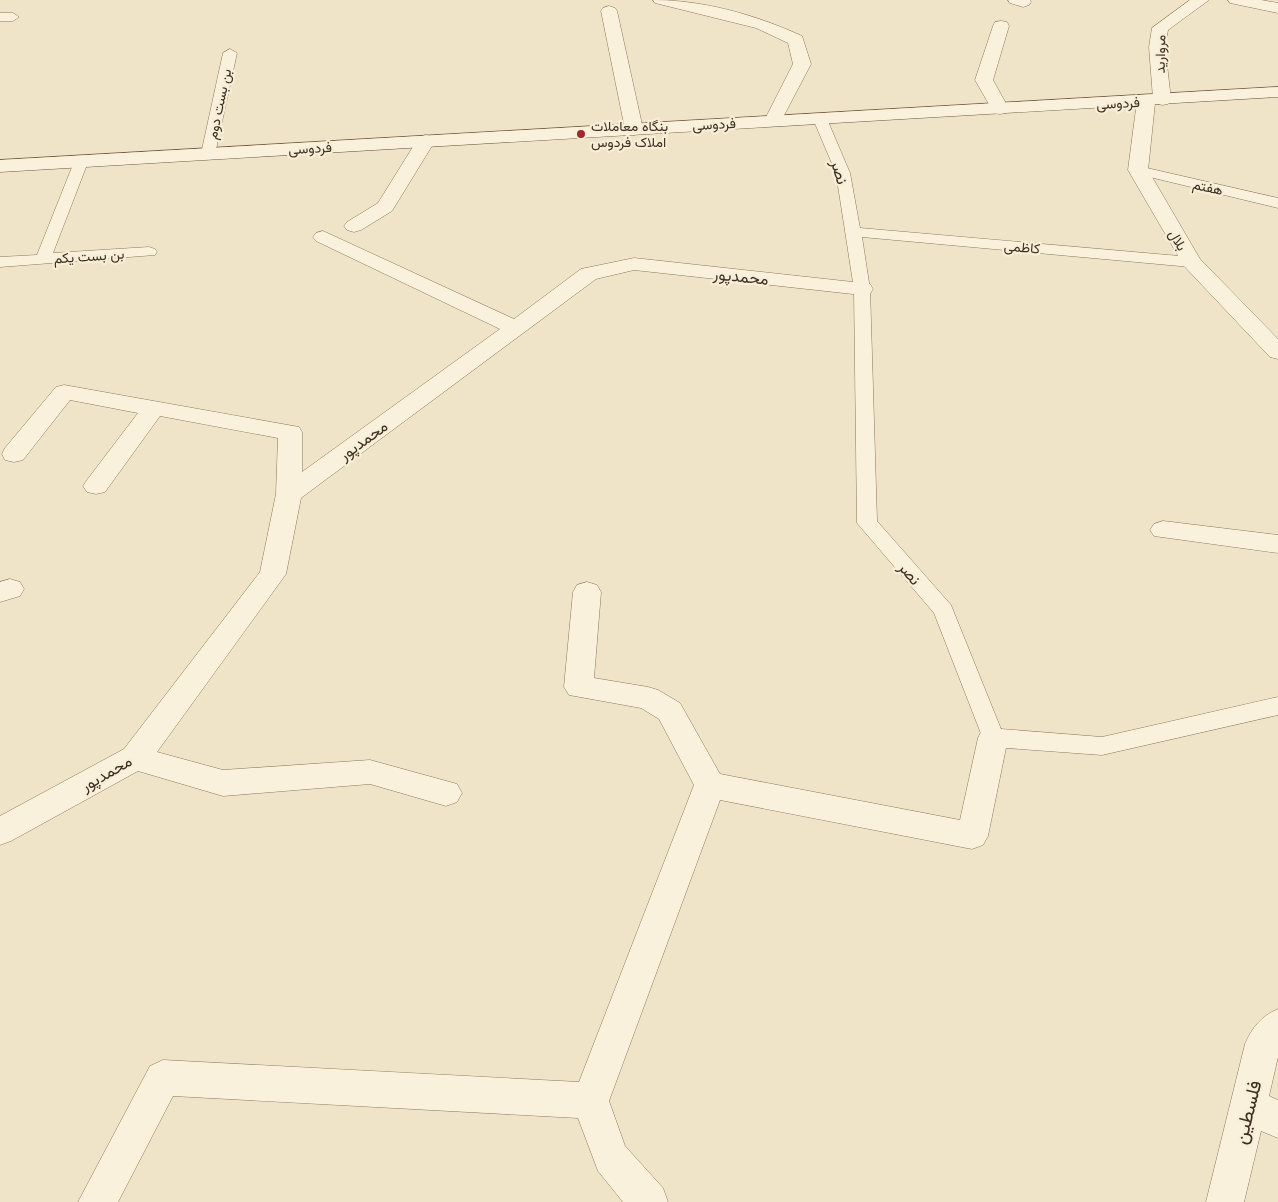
<svg xmlns="http://www.w3.org/2000/svg" width="1278" height="1202" font-family="'Noto Serif',Vazirmatn,serif">
<rect width="100%" height="100%" fill="#f0e4c8"/>
<g fill="none" stroke-linecap="round" stroke-linejoin="round">
<g stroke="#8d765c" stroke-width="1">
<g id="service">
<polygon points="0,13 13,13 19,17 13,21 0,21"/>
<polygon points="230,49 237,53 215,154 213,157 203,157 201,154 223,53"/>
<polygon points="820,115 825,116 827,119 850,173 860,228 1191,257 1197,259 1199,262 1197,265 1191,267 862,237 870,289 877,521 951,605 1001,729 1102,737 1278,697 1278,715 1102,755 993,747 985,744 934,613 857,523 854,289 836,173 813,119 815,116"/>
<polygon points="81,158 86,159 88,162 53,253 149,247 155,249 157,252 155,255 0,267 0,257 37,255 74,162 76,159"/>
<polygon points="1138,166 1278,198 1278,208 1133,173 1131,170 1133,167"/>
</g>
</g>
<g stroke="#8d765c" stroke-width="1">
<g id="minor">
<path d="M653 0C704 0 756 15 802 36L811 64 779 125 773 126 767 125 764 121 793 64 788 43 756 28 655 3Z"/>
<polygon points="1008,0 1030,0 1031,2 1029,5 1023,7 1010,3"/>
<polygon points="1190,0 1209,0 1168,30 1165,47 1171,100 1168,104 1162,105 1155,103 1148,170 1200,259 1278,339 1278,359 1270,357 1184,266 1128,170 1137,101 1140,97 1146,96 1153,98 1149,47 1152,28"/>
<polygon points="1228,0 1261,0 1278,3 1278,13 1230,3"/>
<polygon points="609,6 615,8 617,11 643,129 641,133 634,135 627,133 625,129 601,11 603,8"/>
<polygon points="1001,21 1007,22 1009,26 993,80 1009,109 1006,113 1000,114 994,113 975,80 993,26 995,22"/>
<polygon points="426,135 433,137 435,141 392,211 361,230 354,232 347,230 344,226 347,222 378,203 419,137"/>
<polygon points="323,231 514,319 581,269 634,258 862,283 870,284 873,289 870,294 862,295 634,270 596,279 301,498 286,574 157,752 223,770 370,760 457,784 462,793 457,802 446,806 370,784 223,796 138,771 11,841 0,845 0,816 124,749 260,572 276,494 278,438 160,416 105,492 96,494 87,492 83,486 87,480 138,413 70,400 23,460 14,462 5,460 2,454 5,448 56,387 64,385 299,427 302,432 302,472 500,329 316,241 313,237 316,233"/>
<polygon points="1163,521 1278,535 1278,553 1154,536 1150,530 1154,524"/>
<polygon points="10,579 20,582 24,589 20,596 0,602 0,582"/>
<polygon points="587,582 597,585 601,592 594,678 648,687 658,690 680,703 720,774 960,820 978,738 982,730 993,726 1004,730 1008,738 988,836 983,845 972,849 720,800 609,1101 625,1146 663,1188 668,1202 623,1202 598,1171 578,1118 173,1096 118,1202 78,1202 150,1066 163,1060 579,1082 694,785 659,719 641,708 569,695 564,687 573,592 577,585"/>
<path d="M1278 1009V1057L1269 1096 1278 1100V1138L1261 1131 1244 1202H1206L1245 1044C1252 1028 1261 1016 1278 1009Z"/>
</g>
</g>
<g stroke="#6f573f" stroke-width="1">
<polygon id="secondary" points="1278,87 1278,97 0,172 0,160"/>
</g>
<use href="#service" fill="#faf1dc" fill-rule="evenodd"/>
<use href="#minor" fill="#faf1dc" fill-rule="evenodd"/>
<use href="#secondary" fill="#faf1dc" fill-rule="evenodd"/>
</g>
<circle fill="#9e2a2b" stroke="#f7eed8" stroke-width="2" cx="581" cy="134" r="5"/>
<g text-anchor="middle" stroke-width="4.5" stroke-linejoin="round" paint-order="stroke">
<g font-size="14" fill="#3d2e20" stroke="#f7eed8">
<text transform="translate(1160 54) rotate(-89)" y="5">مروارید</text>
<text transform="translate(1118 103) rotate(-3)" y="5">فردوسی</text>
<text transform="translate(219 104) rotate(-78)" y="5">بن بست دوم</text>
<text transform="translate(714 124) rotate(-3)" y="5">فردوسی</text>
<text transform="translate(310 148) rotate(-3)" y="5">فردوسی</text>
<text transform="translate(1208 187) rotate(13)" y="5">هفتم</text>
<text transform="translate(1178 240) rotate(60)" y="5">بلال</text>
<text transform="translate(1022 247) rotate(5)" y="5">کاظمی</text>
<text transform="translate(89 256) rotate(-4)" y="5">بن بست یکم</text>
</g>
<g font-size="14" fill="#3d2e20" stroke="#f7eed8" text-anchor="start">
<text x="591" y="131">بنگاه معاملات<tspan x="591" dy="16">املاک فردوس</tspan></text>
</g>
<g font-size="16" fill="#3d2e20" stroke="#f7eed8">
<text transform="translate(840 172) rotate(73)" y="6">نصر</text>
<text transform="translate(741 276) rotate(6)" y="6">محمدپور</text>
<text transform="translate(363 440) rotate(-36)" y="6">محمدپور</text>
<text transform="translate(910 573) rotate(49)" y="6">نصر</text>
<text transform="translate(106 773) rotate(-30)" y="6">محمدپور</text>
</g>
<g font-size="19" fill="#3d2e20" stroke="#f7eed8">
<text transform="translate(1247 1112) rotate(-76)" y="7">فلسطین</text>
</g>
</g>
</svg>
